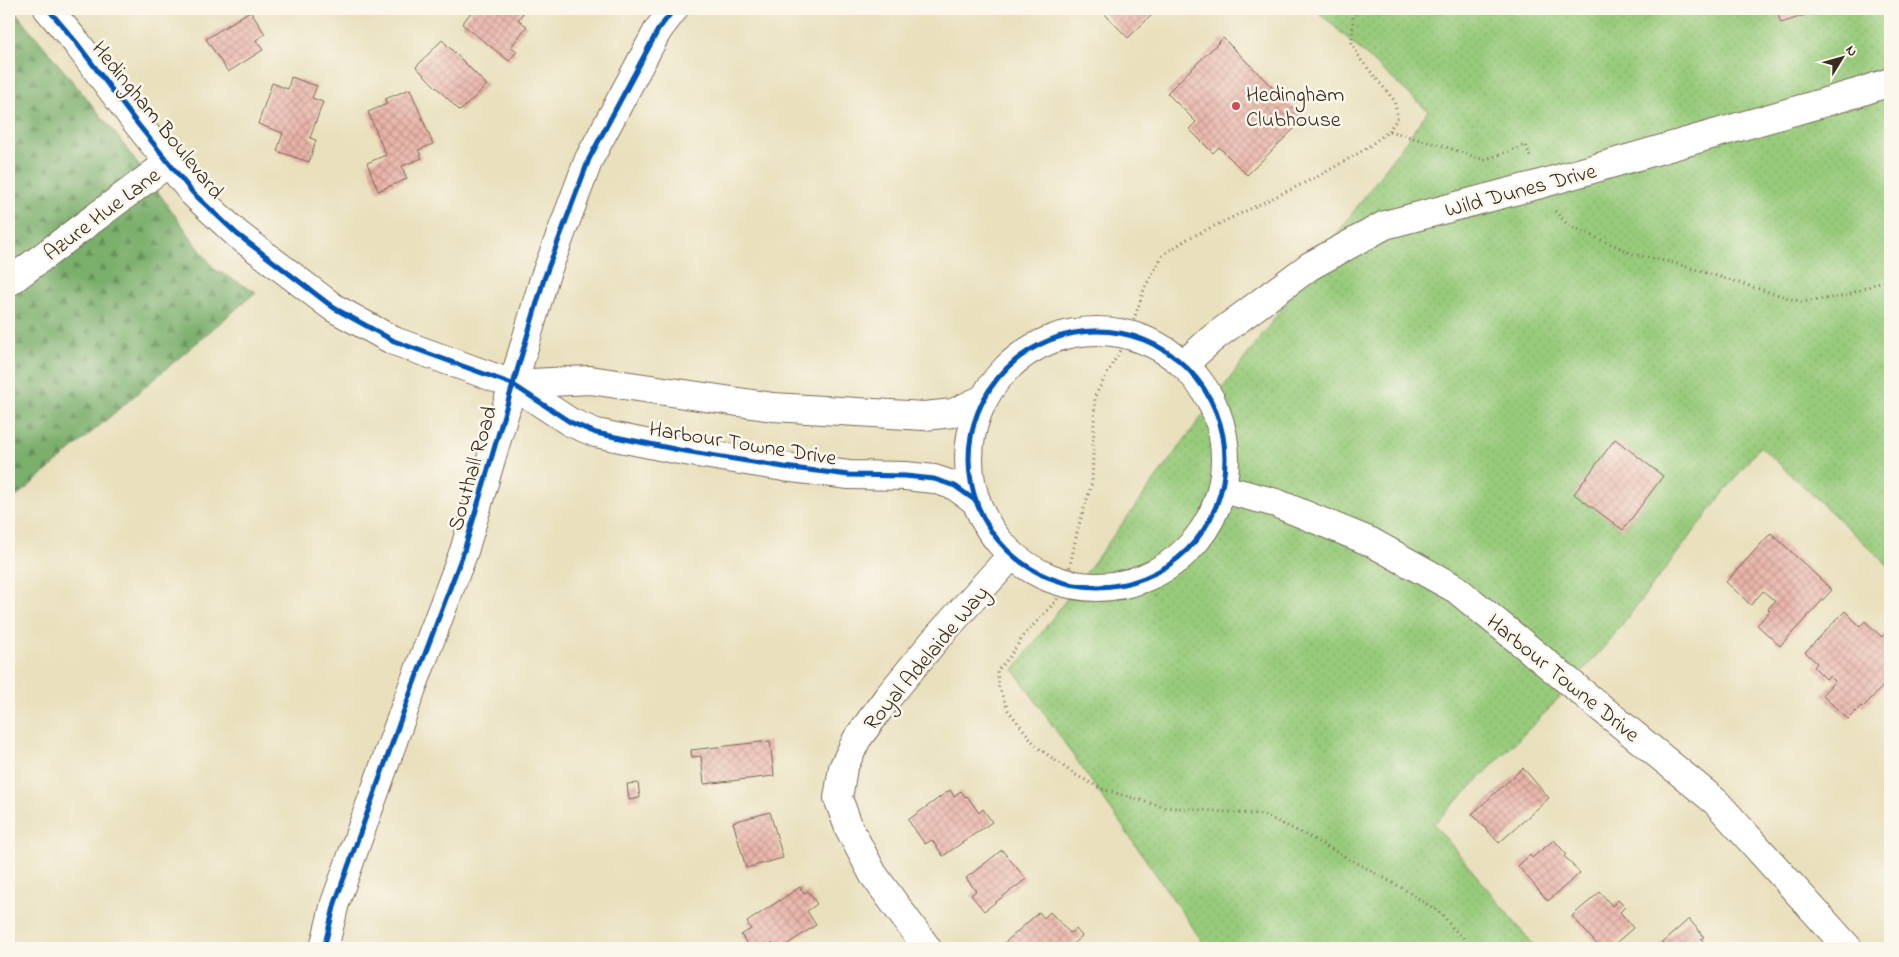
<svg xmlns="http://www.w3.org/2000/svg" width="1899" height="957" font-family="'Indie Flower',sans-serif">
<defs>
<pattern id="grass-dots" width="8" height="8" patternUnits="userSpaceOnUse" patternTransform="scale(1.25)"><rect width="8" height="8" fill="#98cb7c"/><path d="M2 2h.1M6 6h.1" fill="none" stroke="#84ae6b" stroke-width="1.8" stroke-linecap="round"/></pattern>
<pattern id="forest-firs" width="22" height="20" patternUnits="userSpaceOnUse" patternTransform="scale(1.25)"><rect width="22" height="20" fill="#7aaf6c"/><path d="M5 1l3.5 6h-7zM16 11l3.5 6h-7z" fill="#658f58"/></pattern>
<pattern id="building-cross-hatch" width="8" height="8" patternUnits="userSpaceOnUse" patternTransform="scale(1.25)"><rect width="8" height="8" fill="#eab4a9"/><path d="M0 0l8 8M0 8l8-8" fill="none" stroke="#bf9389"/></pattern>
</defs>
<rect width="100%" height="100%" fill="#fbf7ec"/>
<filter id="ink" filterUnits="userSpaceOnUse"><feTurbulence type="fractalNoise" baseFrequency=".02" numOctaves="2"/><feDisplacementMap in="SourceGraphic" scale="10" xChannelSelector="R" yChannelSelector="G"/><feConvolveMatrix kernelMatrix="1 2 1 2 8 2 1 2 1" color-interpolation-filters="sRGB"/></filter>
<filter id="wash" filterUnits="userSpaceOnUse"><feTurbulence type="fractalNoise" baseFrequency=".0096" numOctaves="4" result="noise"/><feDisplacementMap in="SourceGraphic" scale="20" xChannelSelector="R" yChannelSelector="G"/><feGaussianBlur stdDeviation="1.12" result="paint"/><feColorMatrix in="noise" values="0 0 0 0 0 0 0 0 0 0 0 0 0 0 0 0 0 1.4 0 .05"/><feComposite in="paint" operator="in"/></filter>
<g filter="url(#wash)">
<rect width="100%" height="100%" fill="#e9e0bd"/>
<polygon fill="url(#grass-dots)" stroke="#6a7a4d" points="1315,9 1890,9 1890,567 1760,446 1610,640 1548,710 1434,824 1536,948 1207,948 1014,670 1428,111"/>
<polygon fill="url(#forest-firs)" stroke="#5a6c45" points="9,9 13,9 115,133 214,269 256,292 9,503"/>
<g id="blocks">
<g fill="url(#building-cross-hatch)">
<polygon points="469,9 517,9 523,13 518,20 527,26 511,47 517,51 509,61 462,24 472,11"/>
<polygon points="1100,9 1158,9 1128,38"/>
<polygon points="1776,9 1814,9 1815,12 1781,23"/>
<polygon points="250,11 265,34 256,40 263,50 228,72 206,39"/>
<polygon points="1223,38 1304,119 1247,175 1219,147 1213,153 1189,129 1196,122 1167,93"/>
<polygon points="442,40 487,85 460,111 416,67"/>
<polygon points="291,77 317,86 312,98 323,102 310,138 316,140 309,162 277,151 283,133 258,124 272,83 288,89"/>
<polygon points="410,89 433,144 418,150 422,158 402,166 407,179 378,191 367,163 386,155 368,112 387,104 385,99"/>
<polygon points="1615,439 1663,476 1623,530 1574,494"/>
<polygon points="1771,533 1832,590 1780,646 1757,625 1770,611 1768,609 1775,601 1763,591 1751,605 1726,582"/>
<polygon points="1845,611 1860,626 1865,621 1882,637 1887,632 1890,634 1890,679 1863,707 1861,706 1848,719 1822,695 1835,681 1830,676 1826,679 1814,667 1817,663 1805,652"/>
<polygon points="770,741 774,776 704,784 701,756 692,757 691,750"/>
<polygon points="1523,768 1549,798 1499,843 1472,814"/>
<polygon points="638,783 640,798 629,800 627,784"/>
<polygon points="950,790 954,796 961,791 965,797 967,796 979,813 983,809 992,822 943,856 932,840 925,844 908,820"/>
<polygon points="770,812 783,858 746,868 733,822"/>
<polygon points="1554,840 1566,854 1564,856 1580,873 1548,901 1518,866 1530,855 1532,858"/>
<polygon points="1002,850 1026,879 984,911 971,895 976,891 966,878"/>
<polygon points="800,887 804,894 808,891 817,904 807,911 816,925 782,948 776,948 772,943 764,948 750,948 741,935 751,929 747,922"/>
<polygon points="1600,892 1612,906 1618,900 1625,907 1620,912 1633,928 1610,948 1600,948 1572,916"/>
<polygon points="1039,912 1044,918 1050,912 1070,933 1076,929 1082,936 1068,948 1002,948 1000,947"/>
<polygon points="1689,919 1704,937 1701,939 1710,948 1656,948"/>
</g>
</g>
</g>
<g filter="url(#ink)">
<use href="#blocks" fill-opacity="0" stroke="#786a56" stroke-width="1"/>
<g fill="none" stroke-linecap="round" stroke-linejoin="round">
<g stroke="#786a56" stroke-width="30">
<g id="minor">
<polyline points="9,282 168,163"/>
<circle cx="1097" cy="459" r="128"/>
<polyline points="1184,364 1213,338 1310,266 1385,225 1537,185 1857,93 1890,82"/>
<polyline points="512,384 570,422 596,433 679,450 784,467 849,475 905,476 934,479 955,486 976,501"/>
<polyline points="512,384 590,380 773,407 924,416 953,413 983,399"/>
<polyline points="1223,489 1276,503 1371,542 1456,589 1716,802 1848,948"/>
<polyline points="927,948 873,874 849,828 838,798 843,768 857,739 888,697 935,640 1012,555"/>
</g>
</g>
<g stroke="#786a56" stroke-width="30">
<g id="tertiary">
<polyline points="48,9 76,42 133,118 193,193 237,234 334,308 394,341 512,384"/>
<polyline points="324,948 335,903 412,688 464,551 544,279 589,159 658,30 674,9"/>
</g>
</g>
<g stroke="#786a56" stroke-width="3" stroke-dasharray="1 4" stroke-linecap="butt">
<polyline points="1358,9 1353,15 1352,43 1361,60 1394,100 1398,117 1389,131 1364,150 1319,176 1189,238 1163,255 1145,287 1129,334 1095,396 1092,483 1078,528 1066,584 1056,601 1025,634 1010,656 997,671 999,687 1008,710 1037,747 1074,774 1102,789 1164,807 1264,815 1304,834 1402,888 1442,914 1452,927 1463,938 1469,948"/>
<polyline points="1389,131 1443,146 1484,160 1526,145 1530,157"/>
<polyline points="1555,211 1568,225 1633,254 1674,263 1802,302 1845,296 1890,278"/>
</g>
<use href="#minor" stroke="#fff" stroke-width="28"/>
<use href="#tertiary" stroke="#fff" stroke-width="28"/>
<g stroke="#fbf7ec" stroke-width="8">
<g id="cycleway">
<polyline points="48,9 76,42 133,118 193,193 237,234 334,308 394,341 512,384 570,422 596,433 679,450 784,467 849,475 905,476 934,479 955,486 976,501"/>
<circle cx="1097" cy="459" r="128"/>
<polyline points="324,948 335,903 412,688 464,551 544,279 589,159 658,30 674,9"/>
</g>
</g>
<use href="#cycleway" stroke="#0057b8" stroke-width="5"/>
</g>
</g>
<circle fill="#d1495b" stroke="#fbf7ec" stroke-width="2" cx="1236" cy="106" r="5"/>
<g text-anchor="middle" stroke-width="5" stroke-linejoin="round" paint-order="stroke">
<g font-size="22" fill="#3b2a1e" stroke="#fbf7ec" text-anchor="start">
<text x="1246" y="101">Hedingham<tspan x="1246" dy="25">Clubhouse</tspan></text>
</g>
<g font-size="22" fill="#3b2a1e" stroke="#fbf7ec">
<text transform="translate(159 119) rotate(51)" y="8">Hedingham Boulevard</text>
<text transform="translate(1520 189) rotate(-15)" y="8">Wild Dunes Drive</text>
<text transform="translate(101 213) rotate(-37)" y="8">Azure Hue Lane</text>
<text transform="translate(743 442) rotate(9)" y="8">Harbour Towne Drive</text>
<text transform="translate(471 468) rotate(-74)" y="8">Southall Road</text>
<text transform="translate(925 657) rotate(-50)" y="8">Royal Adelaide Way</text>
<text transform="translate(1564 677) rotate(39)" y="8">Harbour Towne Drive</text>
</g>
</g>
<rect width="1899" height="957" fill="none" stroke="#fbf7ec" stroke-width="30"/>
<g transform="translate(1842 58) rotate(53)" stroke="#fbf7ec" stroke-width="4" paint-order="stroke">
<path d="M0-4L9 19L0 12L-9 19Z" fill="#3b2a1e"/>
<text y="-8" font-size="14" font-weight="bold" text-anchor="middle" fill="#3b2a1e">N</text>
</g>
</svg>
